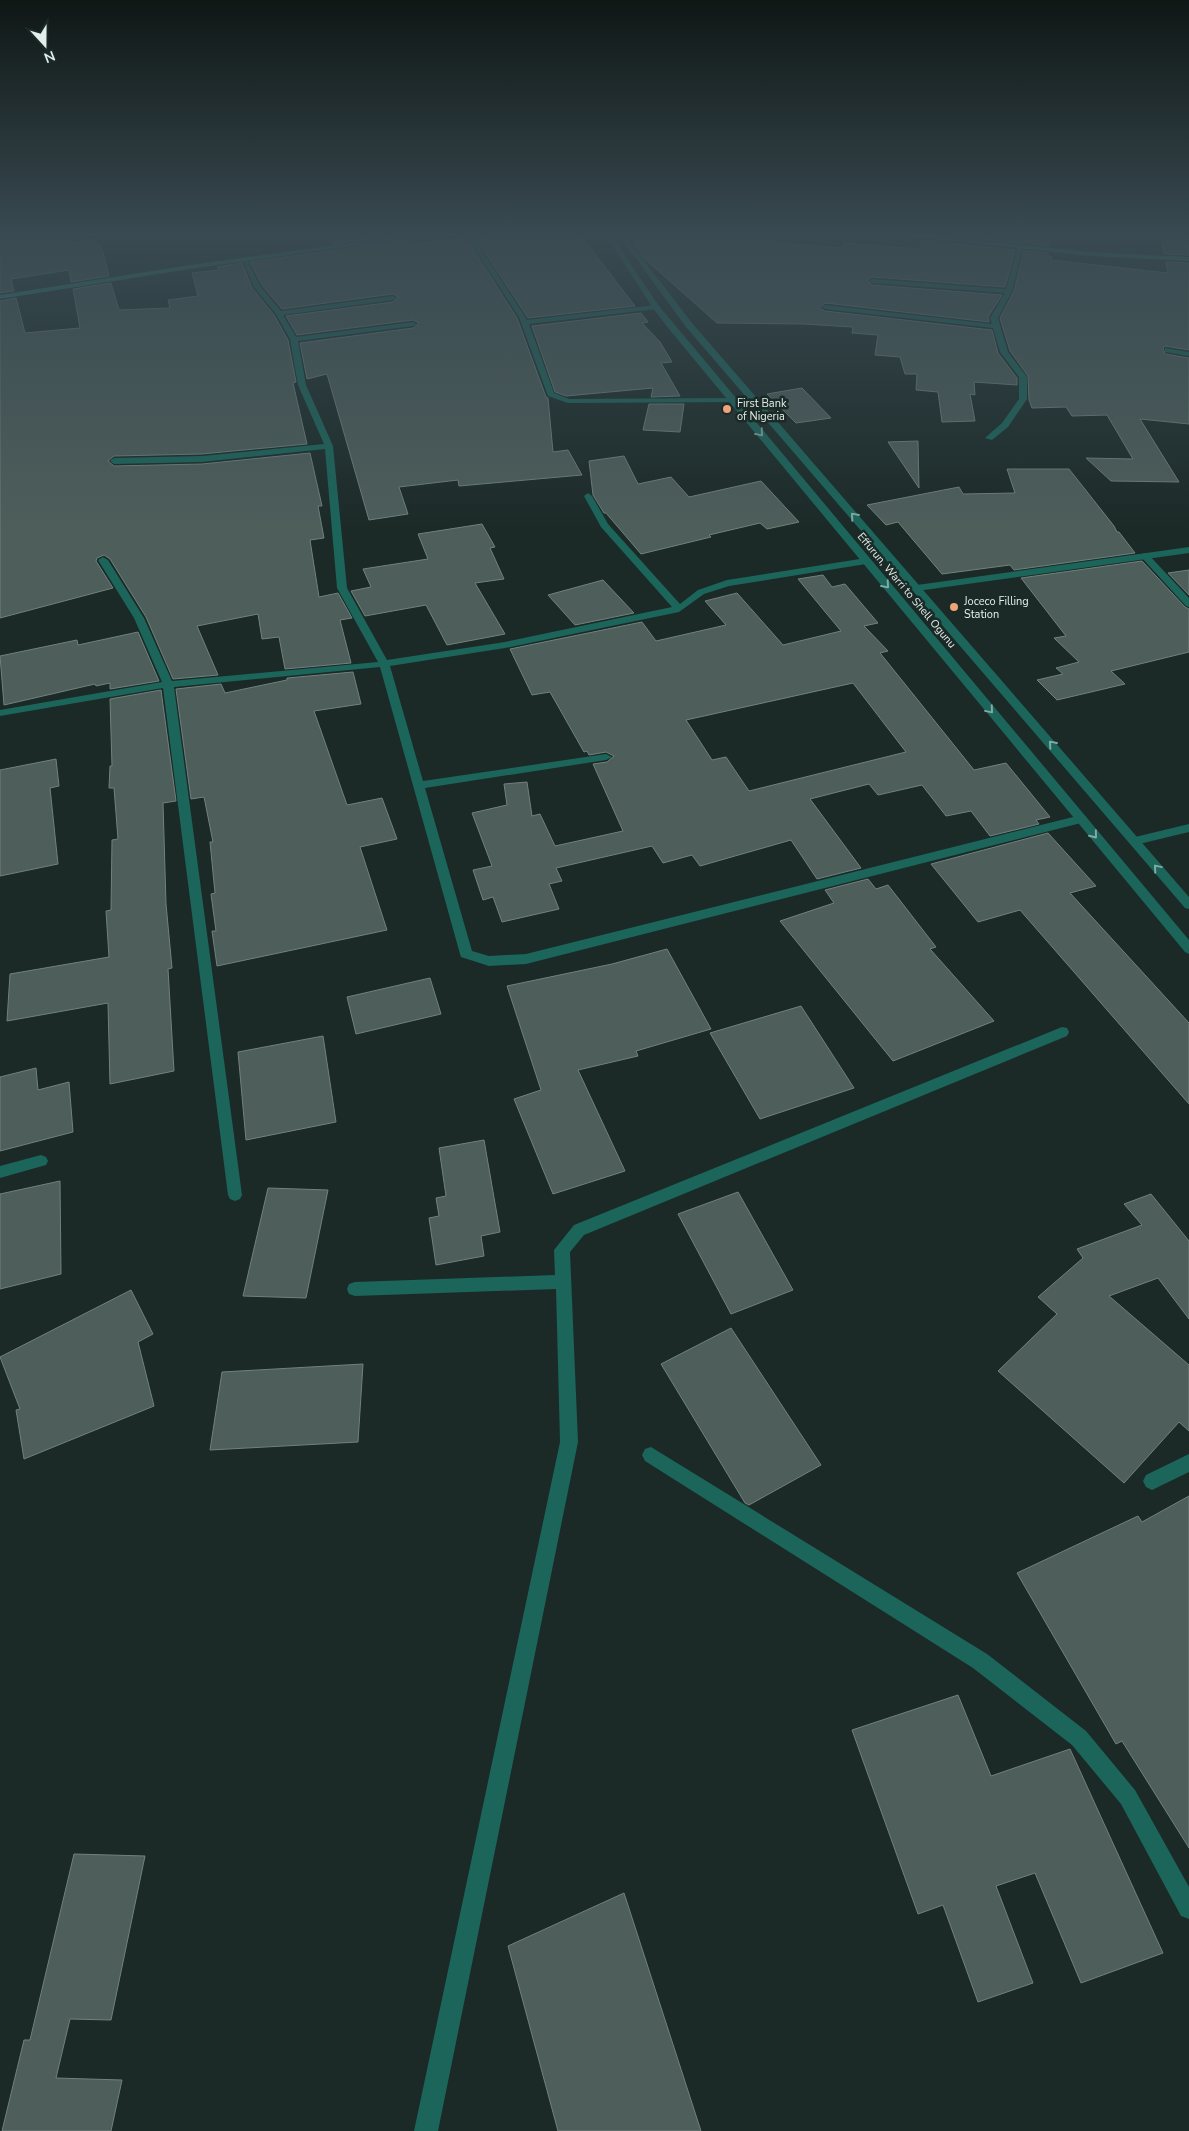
<svg xmlns="http://www.w3.org/2000/svg" width="1189" height="2131" font-family="'Nunito Sans',sans-serif">
<rect width="100%" height="100%" fill="#1b2a27"/>
<g fill="#4e5e5b" stroke="#70817e" fill-rule="evenodd">
<polygon points="0,232 69,232 73,243 95,239 102,249 109,276 71,282 69,270 11,279 14,291 0,293"/>
<polygon points="320,232 412,232 412,233 333,244"/>
<polygon points="540,232 547,232 548,234 579,233 635,306 528,318 475,237"/>
<polygon points="636,232 770,232 768,236 774,237 772,242 841,248 844,243 919,249 923,240 1015,250 1005,287 872,277 867,280 872,285 1002,295 988,317 989,322 825,303 819,308 825,311 992,330 998,353 1017,378 1017,385 974,382 975,395 970,394 975,421 942,422 938,392 916,390 917,374 905,374 900,357 875,355 878,335 852,333 853,327 804,324 717,323 645,259 633,243"/>
<polygon points="945,232 1049,232 1048,246 945,235"/>
<polygon points="1159,233 1189,233 1189,255 1164,254"/>
<polygon points="466,238 517,318 546,397 548,398 553,452 568,450 582,475 459,486 458,480 399,487 408,514 369,520 327,374 307,379 300,343 413,328 419,323 413,320 297,335 286,316 393,302 398,297 393,294 282,309 262,285 250,262 413,239 413,244"/>
<polygon points="1024,251 1048,253 1048,256 1052,257 1051,260 1168,273 1166,262 1189,263 1189,350 1165,346 1163,348 1165,354 1189,358 1189,424 1140,419 1179,482 1111,481 1086,458 1133,459 1107,415 1072,416 1066,407 1032,408 1029,400 1028,376 1010,351 1000,318 1014,291"/>
<polygon points="242,263 252,288 274,315 288,340 296,382 293,383 307,444 202,454 114,456 108,461 114,466 202,464 310,453 322,506 318,506 324,538 310,540 319,597 338,593 352,618 340,620 351,663 285,669 279,637 262,639 258,614 197,626 218,675 173,679 146,617 110,559 104,555 97,558 96,561 113,588 0,618 0,301 16,298 25,333 80,328 73,289 111,283 119,310 170,308 168,300 198,296 192,273 219,270 217,267"/>
<polygon points="641,313 648,322 642,323 660,342 672,362 661,363 680,396 651,397 653,388 566,396 555,392 532,326"/>
<polygon points="802,388 831,418 796,423 767,394"/>
<polygon points="649,404 684,404 680,432 643,430"/>
<polygon points="918,441 919,488 888,442"/>
<polygon points="624,456 638,484 671,477 689,497 761,481 799,522 767,529 760,523 709,535 711,537 641,554 606,513 604,513 593,495 589,461"/>
<polygon points="1007,469 1069,469 1114,526 1117,532 1119,532 1135,553 1014,570 1010,565 942,574 898,522 886,525 867,505 959,487 963,494 1015,493"/>
<polygon points="482,524 495,547 490,548 504,579 475,583 505,634 447,645 426,605 365,616 351,591 371,587 363,569 428,559 418,534"/>
<polygon points="1142,561 1185,607 1189,609 1189,652 1111,671 1125,684 1057,700 1037,680 1063,674 1056,668 1079,662 1054,638 1066,636 1021,578"/>
<polygon points="1189,570 1189,595 1168,573"/>
<path d="M823 575 832 587 845 584 878 623 864 626 888 651 880 653 974 770 1006 763 1050 817 1036 820 1039 824 990 836 971 811 946 816 922 785 878 795 869 784 810 799 861 868 817 879 791 840 700 866 692 855 663 863 652 846 556 868 562 881 549 884 559 909 502 922 493 897 483 900 473 870 492 866 472 813 507 805 504 784 527 782 532 816 540 814 555 846 623 831 593 764 607 762 614 756 606 752 589 755 587 751 584 752 550 692 532 695 510 649 642 622 656 641 726 625 705 601 737 593 783 645 841 631 798 579ZM853 683 906 752 749 791 726 757 712 760 686 720Z"/>
<polygon points="603,580 634,613 575,625 548,595"/>
<polygon points="138,632 159,681 110,689 110,683 96,686 95,684 4,705 0,656 77,640 78,645"/>
<polygon points="353,672 361,704 314,711 347,805 382,798 397,839 360,847 387,930 217,966 212,931 216,931 211,894 215,893 210,842 213,842 204,797 191,799 176,689 221,684 225,693 287,680 287,678"/>
<polygon points="161,690 176,801 163,803 166,904 172,968 168,969 174,1071 110,1084 108,1003 7,1021 10,974 109,957 106,911 111,910 112,840 118,839 114,788 109,788 110,766 112,766 110,699"/>
<polygon points="56,759 59,786 50,788 58,864 0,876 0,770"/>
<polygon points="1048,833 1096,886 1070,893 1189,1023 1189,1104 1020,910 978,922 931,864"/>
<polygon points="868,879 876,889 888,885 936,947 930,949 994,1021 893,1061 780,921 834,903 825,890"/>
<polygon points="667,949 711,1029 636,1051 638,1056 578,1070 625,1171 553,1194 514,1099 541,1090 507,986 612,964"/>
<polygon points="430,978 441,1014 356,1034 347,997"/>
<polygon points="801,1006 854,1088 760,1119 710,1033"/>
<polygon points="323,1036 336,1122 246,1140 238,1052"/>
<polygon points="36,1068 38,1090 69,1082 73,1132 0,1151 0,1077"/>
<polygon points="484,1140 500,1232 481,1236 484,1256 436,1265 429,1218 439,1216 436,1198 446,1196 439,1148"/>
<polygon points="60,1181 61,1274 0,1289 0,1194"/>
<polygon points="268,1188 328,1190 306,1298 243,1296"/>
<polygon points="738,1192 793,1290 731,1314 678,1214"/>
<polygon points="1151,1194 1189,1241 1189,1319 1158,1278 1109,1296 1189,1365 1189,1431 1179,1422 1124,1483 998,1371 1057,1314 1038,1297 1083,1258 1077,1249 1142,1225 1124,1204"/>
<polygon points="131,1290 153,1334 138,1342 154,1406 24,1459 16,1410 20,1409 0,1357"/>
<polygon points="731,1328 821,1465 749,1505 745,1503 661,1364"/>
<polygon points="363,1364 358,1442 210,1450 222,1372"/>
<polygon points="1189,1496 1189,1848 1122,1741 1116,1744 1017,1573 1138,1516 1142,1522"/>
<polygon points="958,1695 991,1776 1070,1749 1163,1953 1081,1983 1035,1873 996,1886 1033,1983 978,2002 943,1905 918,1914 852,1730"/>
<polygon points="74,1854 145,1856 111,2020 70,2019 56,2078 122,2080 111,2131 2,2131 24,2040 30,2040"/>
<polygon points="624,1893 701,2131 558,2131 508,1946"/>
</g>
<g fill="none" stroke-linecap="round" stroke-linejoin="round">
<polygon fill="#1b655b" fill-rule="evenodd" points="1145,553 1148,554 1189,598 1189,607 1186,606 1142,558 1142,554"/>
<g fill="#1b655b" fill-rule="evenodd">
<polygon points="464,232 470,232 527,320 656,305 660,307 656,309 529,324 554,393 569,399 733,398 737,400 733,402 568,403 548,396 519,317"/>
<polygon points="1018,246 1023,247 1012,291 998,318 1008,352 1027,377 1027,399 1008,427 992,440 985,438 1002,423 1019,399 1019,377 1000,352 993,328 825,309 821,307 825,305 992,324 990,318 1005,293 872,283 869,281 872,279 1006,289"/>
<polygon points="242,258 246,258 260,286 281,311 393,296 396,298 393,300 283,315 296,337 413,322 417,324 413,326 298,341 306,385 333,446 347,588 387,660 505,642 672,607 601,527 584,496 588,493 592,496 608,524 680,604 698,590 727,580 866,558 871,561 866,564 729,586 704,594 679,612 505,648 390,666 423,781 606,754 612,757 606,760 425,788 472,951 489,956 526,954 1081,815 1085,816 1087,819 1085,822 526,964 489,966 461,957 460,954 380,667 174,687 242,1195 240,1199 235,1201 230,1199 228,1195 163,688 0,716 0,710 162,682 134,618 98,560 103,557 108,560 144,618 172,681 378,662 337,588 325,449 202,462 114,464 110,461 114,458 202,456 324,444 298,385 290,339 276,314 254,287"/>
<polygon points="1165,348 1189,352 1189,356 1165,352"/>
<polygon points="1189,547 1189,553 917,591 912,588 917,585"/>
<polygon points="1189,824 1189,832 1135,845 1129,841 1131,838"/>
<polygon points="1062,1027 1067,1028 1069,1032 1067,1036 584,1235 570,1252 578,1442 438,2131 414,2131 560,1442 556,1289 355,1296 349,1294 347,1289 349,1284 355,1282 555,1275 554,1250 574,1225"/>
<polygon points="41,1155 46,1157 48,1161 46,1165 0,1178 0,1166"/>
<polygon points="651,1447 987,1654 1086,1731 1135,1790 1189,1887 1189,1919 1181,1916 1121,1804 1072,1745 973,1668 645,1461 642,1455 645,1449"/>
<polygon points="1189,1454 1189,1472 1152,1490 1146,1487 1143,1481 1146,1475"/>
</g>
<g fill="#1b655b" fill-rule="evenodd">
<polygon points="598,232 605,232 615,241 659,306 675,325 1189,940 1189,954 1185,952 669,329 652,307 611,243"/>
<polygon points="620,232 626,232 629,241 692,323 1189,897 1189,909 1185,908 686,327 624,242"/>
</g>
<g fill="#268478" fill-rule="evenodd">
<polygon points="432,232 451,232 190,269 0,299 0,295 190,265"/>
<polygon points="870,232 895,232 1090,252 1189,257 1189,261 1090,256"/>
</g>
</g>
<defs><path id="oneway-chevron" d="M-2-3.5L2.5 0L-2 3.5" fill="none" stroke-width="1.6" stroke-linecap="round" stroke-linejoin="round" transform="scale(1.25)"/></defs>
<g stroke="#80aaa4">
<use href="#oneway-chevron" transform="translate(760 433) rotate(50)"/>
<use href="#oneway-chevron" transform="translate(854 516) rotate(-131)"/>
<use href="#oneway-chevron" transform="translate(886 585) rotate(49)"/>
<use href="#oneway-chevron" transform="translate(990 710) rotate(50)"/>
<use href="#oneway-chevron" transform="translate(1052 744) rotate(-131)"/>
<use href="#oneway-chevron" transform="translate(1094 835) rotate(51)"/>
<use href="#oneway-chevron" transform="translate(1157 868) rotate(-130)"/>
</g>
<linearGradient id="sky" x2="0" y2="1"><stop stop-color="#0f1715"/><stop offset="0.44" stop-color="#394a52"/><stop offset="1" stop-color="#394a52" stop-opacity="0"/></linearGradient>
<rect width="1189" height="531" fill="url(#sky)"/>
<g fill="#efa378" stroke="#1b2a27" stroke-width="2">
<circle cx="727" cy="409" r="5"/>
<circle cx="954" cy="607" r="5"/>
</g>
<g text-anchor="middle" stroke-width="5" stroke-linejoin="round" paint-order="stroke">
<g font-size="11" fill="#e4eeec" stroke="#1b2a27" text-anchor="start">
<text x="737" y="407">First Bank<tspan x="737" dy="13">of Nigeria</tspan></text>
<text x="964" y="605">Joceco Filling<tspan x="964" dy="13">Station</tspan></text>
</g>
<g font-size="11" fill="#e4eeec" stroke="#1b2a27">
<text transform="translate(907 590) rotate(50)" y="4">Effurun, Warri to Shell Ogunu</text>
</g>
</g>
<g transform="translate(45 45) rotate(159)" stroke="#1b2a27" stroke-width="4" paint-order="stroke">
<path d="M0-4L9 19L0 12L-9 19Z" fill="#e4eeec"/>
<text y="-8" font-size="14" font-weight="bold" text-anchor="middle" fill="#e4eeec">N</text>
</g>
</svg>
